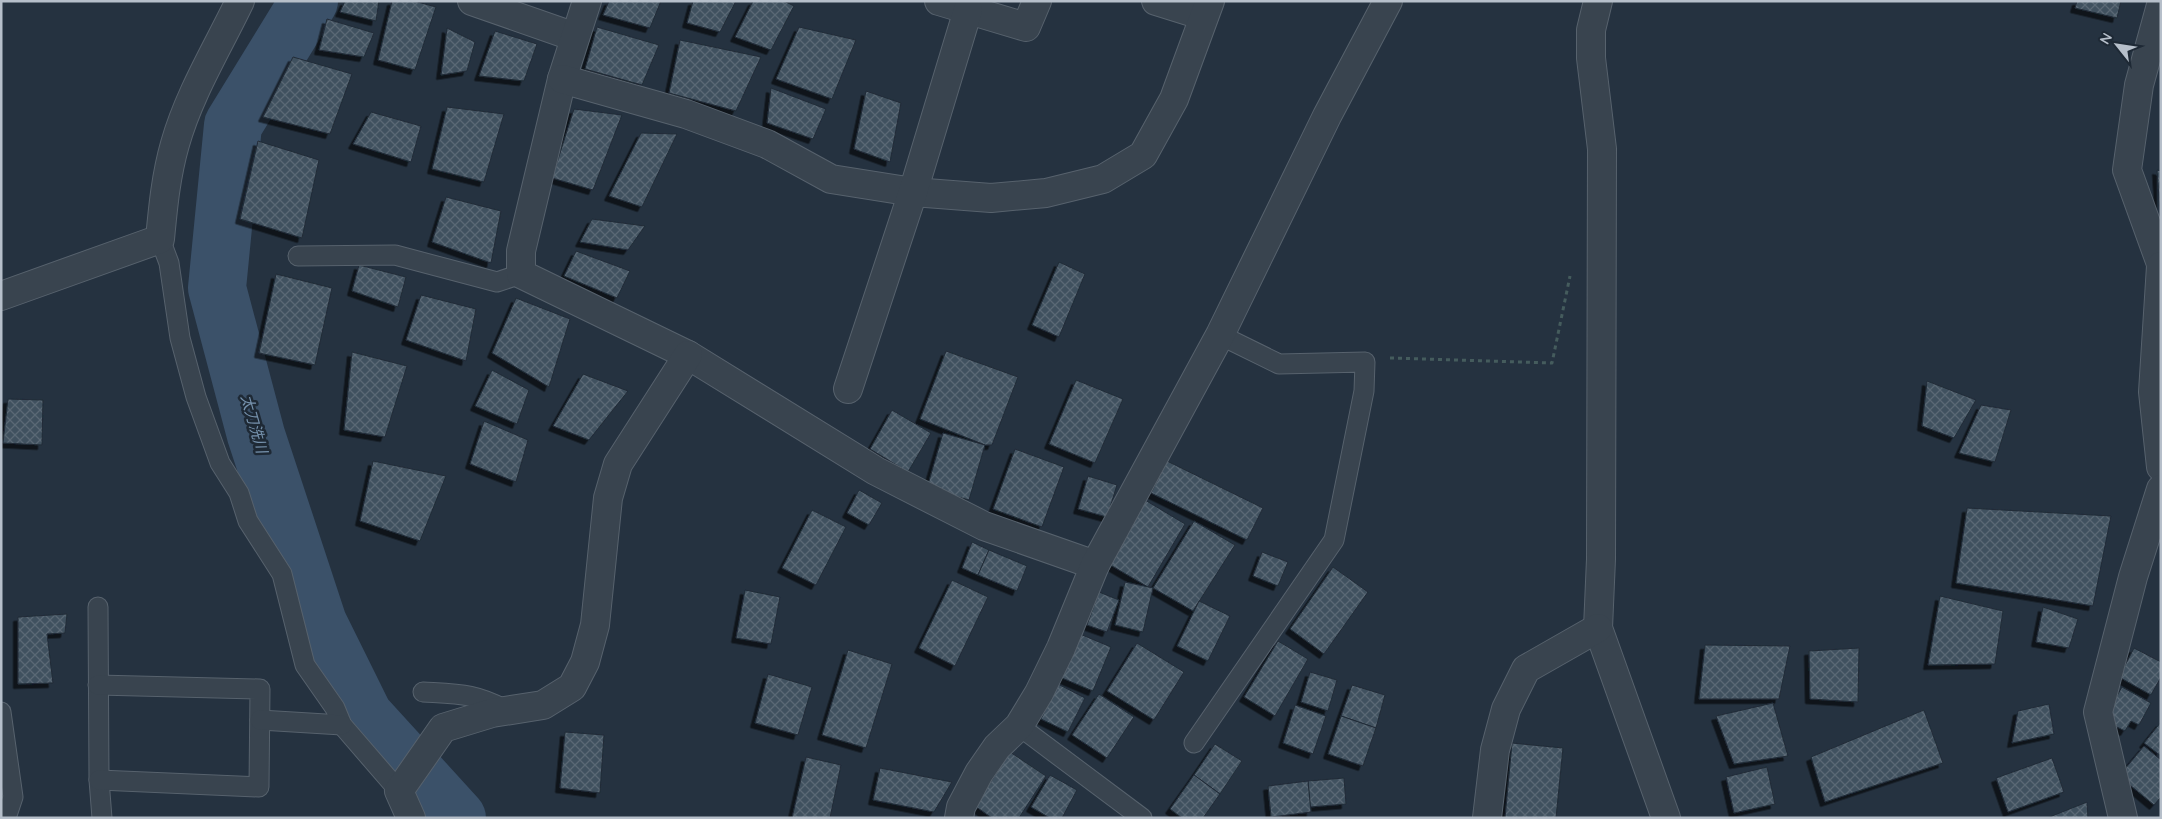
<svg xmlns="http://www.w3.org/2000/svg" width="2162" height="819" font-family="Quicksand,'Noto Sans JP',sans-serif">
<defs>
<pattern id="building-cross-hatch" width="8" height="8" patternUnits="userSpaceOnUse" patternTransform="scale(1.25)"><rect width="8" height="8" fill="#41515e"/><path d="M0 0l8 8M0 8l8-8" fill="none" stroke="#5a6874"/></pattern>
<filter id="shadow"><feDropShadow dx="-4.5" dy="4.5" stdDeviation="0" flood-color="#0009"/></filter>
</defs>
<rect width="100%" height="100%" fill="#253240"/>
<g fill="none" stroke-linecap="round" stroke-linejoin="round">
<polyline stroke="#3b5169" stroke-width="58" points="309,1 233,125 217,288 256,435 318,623 364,716 457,818"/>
</g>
<g fill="url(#building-cross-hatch)" stroke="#202b37" filter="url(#shadow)">
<polygon points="345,1 379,1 376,21 340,12"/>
<polygon points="392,1 414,1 436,7 415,70 378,60"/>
<polygon points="609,1 661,1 650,28 603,15"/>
<polygon points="693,1 736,1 720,32 687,23"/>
<polygon points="753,1 784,1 794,6 771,50 735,37"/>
<polygon points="2077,1 2121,1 2117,18 2075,8"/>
<polygon points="327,19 374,33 364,57 319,50"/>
<polygon points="597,27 659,45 642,85 585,69"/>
<polygon points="799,27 856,40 832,99 776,79"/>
<polygon points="447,28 475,42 467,71 441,75"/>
<polygon points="495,31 537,44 524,81 479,76"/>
<polygon points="680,40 761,57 736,111 669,93"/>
<polygon points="293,57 352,74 330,134 263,117"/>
<polygon points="771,88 826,109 813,139 767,123"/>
<polygon points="866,91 901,103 890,162 854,149"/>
<polygon points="447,107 504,114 484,182 432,169"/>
<polygon points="574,109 622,115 593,190 552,178"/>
<polygon points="371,112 421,126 411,162 353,144"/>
<polygon points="641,133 677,134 642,207 609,196"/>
<polygon points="258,141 319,160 302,238 240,219"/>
<polygon points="2157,170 2161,171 2161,228"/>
<polygon points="446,197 501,211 491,263 432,242"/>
<polygon points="592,219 645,226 628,250 580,242"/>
<polygon points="576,251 630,271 617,298 564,276"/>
<polygon points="1059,262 1085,274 1059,337 1032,325"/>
<polygon points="359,265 406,277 398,307 352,291"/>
<polygon points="276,274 332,288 315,365 259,353"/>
<polygon points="421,295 476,309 466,361 406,340"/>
<polygon points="516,298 570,319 549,387 492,353"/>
<polygon points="946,351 1018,377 992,445 985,445 920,419"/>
<polygon points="352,352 407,366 385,437 344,430"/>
<polygon points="492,370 529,390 517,424 475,406"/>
<polygon points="583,374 628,391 589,440 553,426"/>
<polygon points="1076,380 1123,399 1095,463 1049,444"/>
<polygon points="1927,381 1976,400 1954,438 1922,426"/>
<polygon points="8,399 43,400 42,445 3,443"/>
<polygon points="1981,405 2011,410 1995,462 1959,453"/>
<polygon points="892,410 931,433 908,472 870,449"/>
<polygon points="484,421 528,440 516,482 470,464"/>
<polygon points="943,433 985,445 969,500 927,488"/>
<polygon points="1015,449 1064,467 1042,527 993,509"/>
<polygon points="373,461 446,476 420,541 360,521"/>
<polygon points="1167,461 1263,508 1247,540 1151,493"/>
<polygon points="1088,476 1117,485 1107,517 1078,509"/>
<polygon points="859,490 882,503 869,525 847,513"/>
<polygon points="1145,500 1185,524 1148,587 1107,563"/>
<polygon points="1967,508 2111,516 2093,606 1956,583"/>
<polygon points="812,510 846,527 816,585 782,568"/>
<polygon points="1194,521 1235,545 1193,611 1153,588"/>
<polygon points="972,542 989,550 978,575 962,568"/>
<polygon points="989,550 1027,566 1017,591 978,575"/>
<polygon points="1262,552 1288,562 1278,586 1253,576"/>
<polygon points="1333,567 1368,592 1324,654 1290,629"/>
<polygon points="952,580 988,597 955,666 919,648"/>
<polygon points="1125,582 1153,588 1143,632 1115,625"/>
<polygon points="745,590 780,597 771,644 736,638"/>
<polygon points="1099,592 1119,600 1107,632 1087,625"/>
<polygon points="1940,596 2003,611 1995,664 1928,665"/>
<polygon points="1199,601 1230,616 1208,661 1177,646"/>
<polygon points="2043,607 2078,619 2069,648 2036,642"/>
<polygon points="67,614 65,633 47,634 53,683 18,684 18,617"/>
<polygon points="1080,634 1111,647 1093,691 1062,678"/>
<polygon points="1278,641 1308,659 1275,716 1244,697"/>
<polygon points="1137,643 1184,672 1154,720 1107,691"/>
<polygon points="1705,645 1790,646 1779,699 1699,699"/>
<polygon points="1859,648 1858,702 1810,699 1809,651"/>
<polygon points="2134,648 2161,662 2161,677 2151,695 2119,677"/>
<polygon points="848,650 892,664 866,748 822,735"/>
<polygon points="1310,672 1337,680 1328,711 1301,702"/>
<polygon points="768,674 812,687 798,735 755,723"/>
<polygon points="1058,684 1085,698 1068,732 1041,719"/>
<polygon points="1352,685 1385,695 1376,728 1341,716"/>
<polygon points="2122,687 2151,703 2139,725 2131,721 2125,731 2103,720"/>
<polygon points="1099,694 1134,717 1107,758 1072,735"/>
<polygon points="1773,703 1788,756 1734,764 1716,716"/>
<polygon points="2049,704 2054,734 2012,743 2018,711"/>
<polygon points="1295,705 1326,716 1313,754 1283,743"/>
<polygon points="1924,710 1943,763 1825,802 1811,757"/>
<polygon points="1341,716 1376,728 1363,766 1328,754"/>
<polygon points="2161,722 2161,756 2144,743"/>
<polygon points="565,732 604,735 600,793 560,788"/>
<polygon points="1512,743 1563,748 1556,818 1505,818"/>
<polygon points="1215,744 1242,761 1220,794 1194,775"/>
<polygon points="2144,746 2161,760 2161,797 2154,805 2119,776"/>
<polygon points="1010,752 1046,776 1019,818 992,818 975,806"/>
<polygon points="806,757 841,765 830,818 792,818"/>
<polygon points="2052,758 2064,792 2008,812 1996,778"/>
<polygon points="1767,767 1775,804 1734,813 1726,777"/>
<polygon points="880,768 952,782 934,812 873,800"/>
<polygon points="1050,775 1077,790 1062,818 1050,818 1031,807"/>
<polygon points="1194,775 1220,794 1203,818 1182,818 1170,809"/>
<polygon points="1344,778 1346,804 1310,807 1308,781"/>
<polygon points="1308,781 1311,812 1271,817 1268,786"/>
<polygon points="2087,802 2088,818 2047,818"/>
</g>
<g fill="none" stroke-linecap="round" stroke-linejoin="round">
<g stroke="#57626d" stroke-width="21">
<g id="service">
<polyline points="160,239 169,263 180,338 196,397 220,463 239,493 248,521 282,574 305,665 335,708 342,725 399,791"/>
<polyline points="298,256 395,255 497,282 521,274"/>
<polyline points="98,607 99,780 102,818"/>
<polyline points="98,685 260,689 259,787 99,780"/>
<path d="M423 692C459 694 475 693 508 711"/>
<polyline points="1,712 13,797 6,818"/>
<polyline points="260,720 342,725"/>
<polyline points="1019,726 1142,818"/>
<polyline points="1194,743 1334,540 1364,391 1365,362 1279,364 1220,335"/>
</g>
</g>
<g stroke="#57626d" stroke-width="30">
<g id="minor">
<polyline points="472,1 575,37"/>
<polyline points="587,1 562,79 521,251 521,274 688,355 876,471 984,526 1095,565"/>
<polyline points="939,1 1026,27 1037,1"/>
<polyline points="1156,1 1204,16"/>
<polyline points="2161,5 2139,85 2127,170 2161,264"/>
<polyline points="562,79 686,114 767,144 831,179 913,192 991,198 1046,193 1103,179 1143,155 1174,99 1210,1"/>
<polyline points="2161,266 2153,392 2161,467"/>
<path d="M1 296 160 239C163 207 166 175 175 144 189 94 218 47 240 1"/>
<polyline points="848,389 913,192 968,10"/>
<polyline points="411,818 399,791 443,728 492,713 543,705 572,687 585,662 595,625 608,498 618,464 688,355"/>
<polyline points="959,818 961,807 979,773 997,747 1019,726 1039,693 1061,648 1095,565 1220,335 1327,116 1388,1"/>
<polyline points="2123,818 2098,712 2133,577 2161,489"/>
</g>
</g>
<g stroke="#57626d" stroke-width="30">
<g id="tertiary">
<polyline points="1598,1 1591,30 1591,58 1602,149 1601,559 1598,628 1666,818"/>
<polyline points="1487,818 1495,750 1506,709 1526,669 1598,628"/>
</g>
</g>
<polyline stroke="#455c5d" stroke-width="3" stroke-dasharray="4 4" stroke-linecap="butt" points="1390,358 1552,363 1570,276"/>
<use href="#service" stroke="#39444f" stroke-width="19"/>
<use href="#minor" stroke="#39444f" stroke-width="28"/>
<use href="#tertiary" stroke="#39444f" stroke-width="28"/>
</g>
<g text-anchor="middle" stroke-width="5" stroke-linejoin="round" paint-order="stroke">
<g font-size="15" font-style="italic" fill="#7692ad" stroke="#1e2935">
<text transform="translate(254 424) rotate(74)" y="5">太刀洗川</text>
</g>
</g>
<rect width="2162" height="819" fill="none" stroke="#b6bfca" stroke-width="5"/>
<g transform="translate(2117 45) rotate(300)" stroke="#1e2935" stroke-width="4" paint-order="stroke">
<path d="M0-4L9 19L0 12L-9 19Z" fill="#b6bfca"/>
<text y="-8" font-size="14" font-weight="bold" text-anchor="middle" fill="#b6bfca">N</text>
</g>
</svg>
